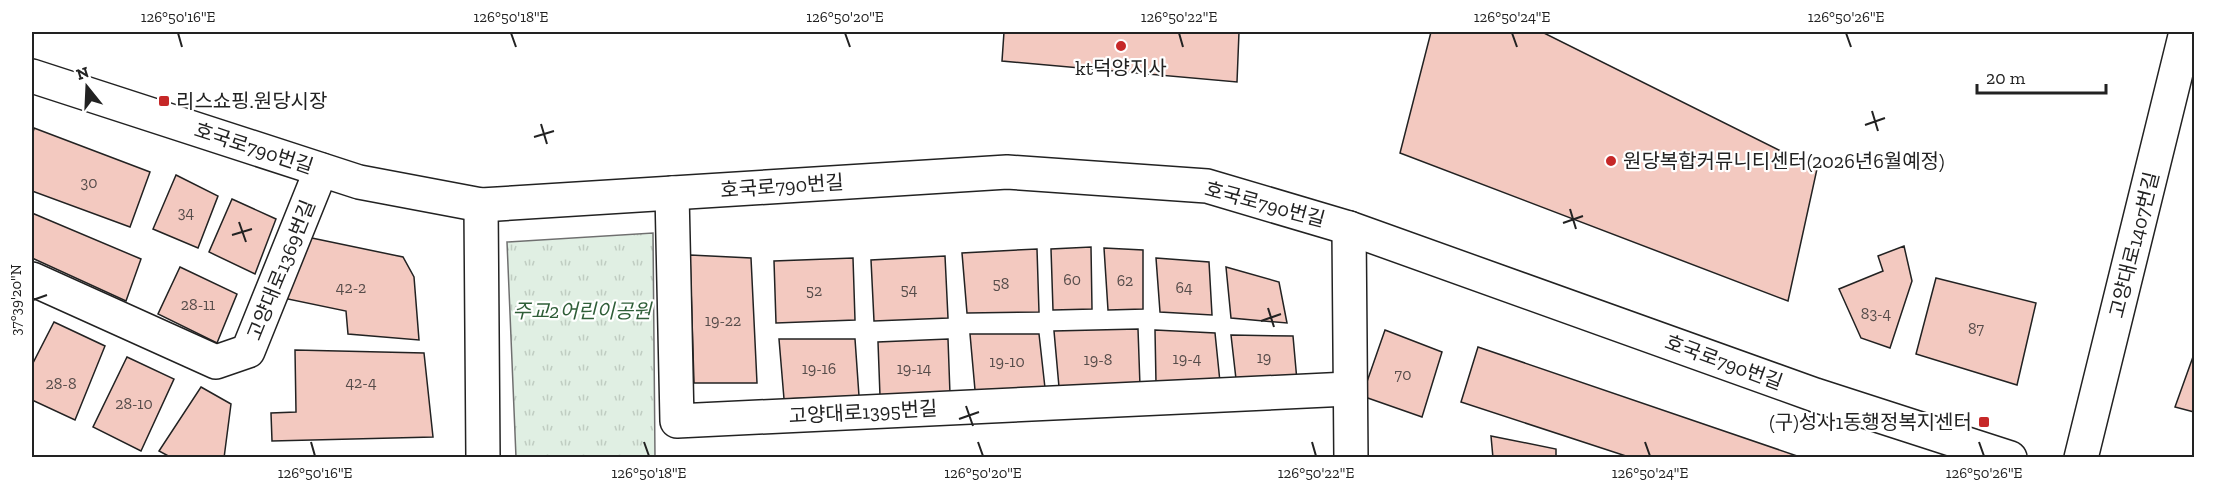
<svg xmlns="http://www.w3.org/2000/svg" width="2226" height="489" font-family="'Zilla Slab','Noto Sans KR',serif">
<defs>
<pattern id="park-tufts" width="24" height="20" patternUnits="userSpaceOnUse" patternTransform="scale(1.5)"><rect width="24" height="20" fill="#e0efe3"/><path d="M3 7l-1-3M5 7V3M7 7l1-3M15 17l-1-3M17 17v-4M19 17l1-3" fill="none" stroke="#c0cdc2"/></pattern>
</defs>
<rect width="100%" height="100%" fill="#fff"/>
<polygon fill="url(#park-tufts)" stroke="#6f6f6f" stroke-width="1.5" points="653,233 655,457 516,457 507,242"/>
<g fill="#f3c9c0" stroke="#222" stroke-width="1.5">
<polygon points="1004,32 1239,32 1237,82 1002,61"/>
<polygon points="1431,32 1542,32 1817,169 1788,301 1400,153"/>
<polygon points="34,128 150,172 130,227 32,191 32,137"/>
<polygon points="176,175 218,196 198,248 153,229"/>
<polygon points="232,199 276,219 255,274 209,252"/>
<polygon points="32,213 141,259 126,301 32,258"/>
<polygon points="307,237 403,257 414,277 419,340 348,334 346,311 283,298"/>
<polygon points="1904,246 1912,281 1890,348 1861,338 1839,289 1883,271 1878,256"/>
<polygon points="1091,247 1092,309 1053,310 1051,249"/>
<polygon points="1104,248 1143,250 1143,309 1108,310"/>
<polygon points="1037,249 1039,312 967,313 962,253"/>
<polygon points="690,255 751,258 757,383 694,383"/>
<polygon points="945,256 948,318 874,321 871,260"/>
<polygon points="853,258 855,320 776,323 774,261"/>
<polygon points="1156,258 1209,262 1212,315 1160,312"/>
<polygon points="180,267 237,294 217,343 158,314"/>
<polygon points="1226,267 1279,282 1287,323 1231,318"/>
<polygon points="1936,278 2036,303 2017,385 1916,354"/>
<polygon points="54,322 105,346 75,420 32,400 32,365"/>
<polygon points="1138,329 1140,386 1059,387 1054,331"/>
<polygon points="1155,330 1215,333 1220,382 1156,383"/>
<polygon points="1385,330 1442,352 1422,417 1362,396"/>
<polygon points="970,334 1039,334 1045,388 975,390"/>
<polygon points="1231,335 1293,336 1297,381 1236,379"/>
<polygon points="779,339 855,339 859,396 784,399"/>
<polygon points="948,339 950,394 880,396 878,342"/>
<polygon points="1478,347 1803,458 1632,458 1461,402"/>
<polygon points="295,350 424,353 433,437 272,441 271,413 296,412"/>
<polygon points="2194,354 2194,412 2175,407"/>
<polygon points="127,357 174,379 141,451 93,427"/>
<polygon points="201,387 231,404 224,458 172,458 159,451"/>
<polygon points="1491,436 1556,449 1556,458 1493,458"/>
</g>
<g fill="none" stroke-linecap="round" stroke-linejoin="round">
<g stroke="#222" stroke-width="36">
<g id="street">
<polyline points="672,193 677,421 1348,389"/>
<polyline points="481,205 483,458"/>
<polyline points="1349,228 1351,458"/>
<polyline points="32,279 216,362 248,351 321,170"/>
<polyline points="2081,458 2186,32"/>
</g>
</g>
<g stroke="#222" stroke-width="36">
<polyline id="secondary" points="32,76 359,182 481,205 1007,172 1207,186 1349,228 1815,395 2010,458"/>
</g>
<use href="#street" stroke="#fff" stroke-width="33"/>
<use href="#secondary" stroke="#fff" stroke-width="33"/>
</g>
<path fill="none" stroke="#222" stroke-width="2" d="M178 33 182 47M511 33 516 47M845 33 850 47M1179 33 1183 47M1512 33 1517 47M1846 33 1851 47M1872 111 1878 131M541 124 547 144M1865 125 1885 118M534 137 554 131M1570 209 1576 229M239 222 246 242M1563 223 1583 216M232 235 252 229M33 300 47 295M1268 308 1274 327M1261 321 1281 314M966 406 973 426M959 419 979 412M311 442 315 456M644 442 649 456M978 442 983 456M1312 442 1316 456M1645 442 1650 456M1979 442 1984 456"/>
<g fill="#c62828" stroke="#fff" stroke-width="2">
<circle cx="1121" cy="46" r="6"/>
<rect x="158" y="95" width="12" height="12" rx="3"/>
<circle cx="1611" cy="161" r="6"/>
<rect x="1978" y="416" width="12" height="12" rx="3"/>
</g>
<g text-anchor="middle" stroke-width="4.5" stroke-linejoin="round" paint-order="stroke">
<g font-size="16" fill="#564c4a">
<text x="89" y="188">30</text>
<text x="186" y="218">34</text>
<text x="1072" y="285">60</text>
<text x="1125" y="286">62</text>
<text x="1001" y="289">58</text>
<text x="351" y="293">42-2</text>
<text x="1184" y="293">64</text>
<text x="909" y="295">54</text>
<text x="814" y="296">52</text>
<text x="198" y="310">28-11</text>
<text x="1876" y="319">83-4</text>
<text x="723" y="326">19-22</text>
<text x="1976" y="334">87</text>
<text x="1264" y="363">19</text>
<text x="1187" y="364">19-4</text>
<text x="1098" y="365">19-8</text>
<text x="1007" y="367">19-10</text>
<text x="819" y="374">19-16</text>
<text x="914" y="374">19-14</text>
<text x="1403" y="380">70</text>
<text x="361" y="388">42-4</text>
<text x="61" y="389">28-8</text>
<text x="134" y="409">28-10</text>
</g>
<g font-size="20" fill="#222" stroke="#fff" text-anchor="start">
<text x="1121" y="75" text-anchor="middle">kt덕양지사</text>
<text x="176" y="108">리스쇼핑.원당시장</text>
<text x="1623" y="168">원당복합커뮤니티센터(2026년6월예정)</text>
<text x="1972" y="429" text-anchor="end">(구)성사1동행정복지센터</text>
</g>
<g font-size="20" fill="#222" stroke="#fff">
<text transform="translate(254 148) rotate(18)" y="7">호국로790번길</text>
<text transform="translate(782 186) rotate(-4)" y="7">호국로790번길</text>
<text transform="translate(1265 204) rotate(15)" y="7">호국로790번길</text>
<text transform="translate(2134 245) rotate(-76)" y="7">고양대로1407번길</text>
<text transform="translate(281 270) rotate(-68)" y="7">고양대로1369번길</text>
<text transform="translate(1724 362) rotate(20)" y="7">호국로790번길</text>
<text transform="translate(863 412) rotate(-3)" y="7">고양대로1395번길</text>
</g>
<g font-size="20" font-style="italic" fill="#2f5e38" stroke="#fff">
<text x="582" y="318">주교2어린이공원</text>
</g>
</g>
<rect width="2226" height="489" fill="none" stroke="#ffffff" stroke-width="66"/>
<g transform="translate(87 87) rotate(342)" stroke="#ffffff" stroke-width="4.5" paint-order="stroke">
<path d="M0-4.5L10 22L0 15L-10 22Z" fill="#222222"/>
<text y="-9" font-size="16" font-weight="bold" text-anchor="middle" fill="#222222">N</text>
</g>
<path d="M1977 84v9h129v-9" fill="none" stroke="#222222" stroke-width="3"/>
<text x="1986" y="84" font-size="18" fill="#222222" stroke="#ffffff" stroke-width="4.5" paint-order="stroke">20 m</text>
<rect x="33" y="33" width="2160" height="423" fill="none" stroke="#222" stroke-width="2"/>
<g font-size="15" text-anchor="middle" fill="#222">
<text x="178" y="22">126°50'16"E</text>
<text x="511" y="22">126°50'18"E</text>
<text x="845" y="22">126°50'20"E</text>
<text x="1179" y="22">126°50'22"E</text>
<text x="1512" y="22">126°50'24"E</text>
<text x="1846" y="22">126°50'26"E</text>
<text transform="translate(16 300) rotate(-90)" y="5">37°39'20"N</text>
<text x="315" y="478">126°50'16"E</text>
<text x="649" y="478">126°50'18"E</text>
<text x="983" y="478">126°50'20"E</text>
<text x="1316" y="478">126°50'22"E</text>
<text x="1650" y="478">126°50'24"E</text>
<text x="1984" y="478">126°50'26"E</text>
</g>
</svg>
